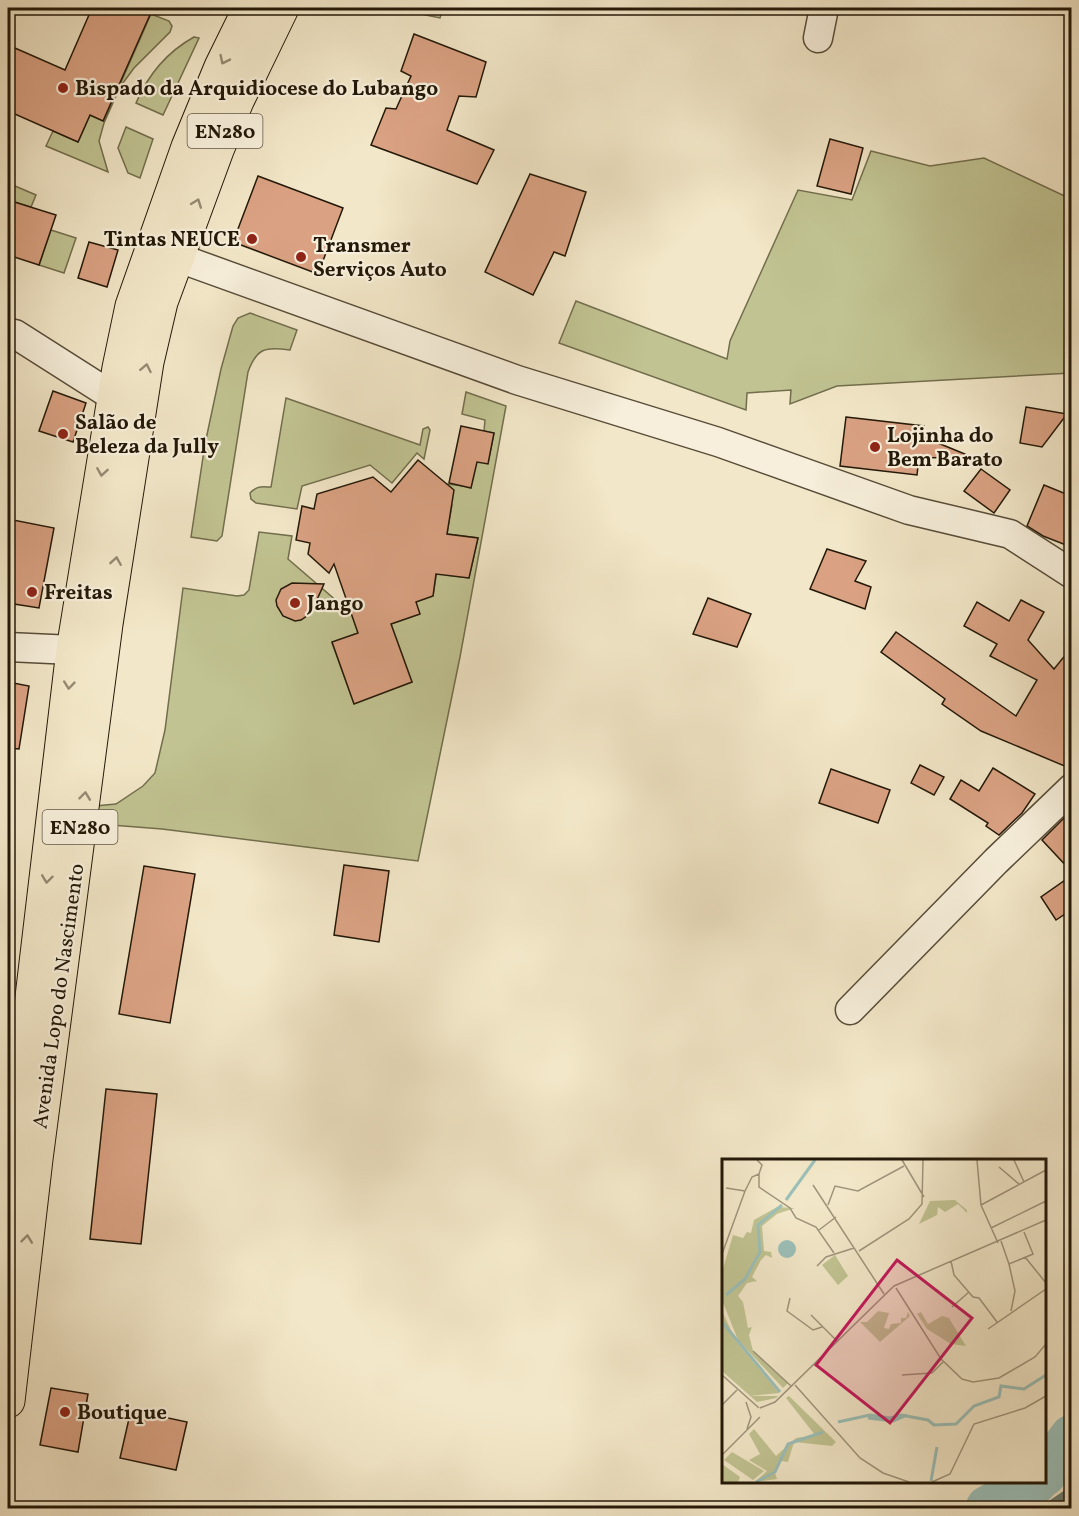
<svg xmlns="http://www.w3.org/2000/svg" width="1079" height="1516" font-family="Vollkorn,serif">
<rect width="100%" height="100%" fill="#f2e7c8"/>
<filter id="stains"><feTurbulence type="fractalNoise" baseFrequency=".00333" numOctaves="4"/><feColorMatrix values="0 0 0 0 .2 0 0 0 0 .09 0 0 0 0 .02 0 0 0 .5 -.17"/></filter>
<radialGradient id="worn" r=".72"><stop offset=".6" stop-color="#630" stop-opacity="0"/><stop offset="1" stop-color="#630" stop-opacity=".3"/></radialGradient>
<g fill="#c1c392" stroke="#726e4d" stroke-width="1.5">
<polygon points="391,8 399,8 405,11 407,8 443,8 440,18"/>
<polygon points="151,14 169,21 172,26 170,32 134,68 120,87 104,123 99,141 108,172 46,146 53,131 78,142 90,115 104,121"/>
<path d="M194 37 199 38 163 115 136 103C148 75 167 52 194 37Z"/>
<polygon points="126,127 153,139 140,178 128,173 118,148"/>
<polygon points="871,151 930,166 984,158 1071,199 1071,373 837,386 790,404 791,390 747,393 746,410 559,343 576,301 727,359 730,341 798,190 852,200"/>
<polygon points="8,183 36,195 31,207 8,200"/>
<polygon points="51,230 76,238 64,273 39,265"/>
<path d="M250 313 297 330 290 350C266 347 257 347 248 372L222 536 217 541 191 537 205 444 221 369 233 326 238 318Z"/>
<polygon points="466,392 506,406 460,657 418,861 162,829 111,825 94,818 95,806 116,804 143,786 155,773 165,730 183,588 237,596 244,595 249,590 259,532 292,536 288,559 345,608 349,606 358,633 332,643 354,703 412,682 391,624 419,614 415,602 433,596 439,558 447,575 469,578 478,538 447,534 452,505 439,494 447,484 471,487 474,473 459,458 488,463 494,433 484,431 485,420 462,414"/>
<path d="M286 398 420 445 423 429 428 427 430 430 424 459 417 453 392 483 370 465 302 486 297 509 256 503 251 499 250 493C258 485 262 487 271 487Z"/>
</g>
<g fill="none" stroke-linecap="round" stroke-linejoin="round">
<polyline stroke="#6b7c72" stroke-width="8" points="1041,1508 1050,1505 1072,1490"/>
<g stroke="#9bbfb8" stroke-width="45">
<polyline points="1044,1474 1072,1437"/>
<polyline points="988,1508 1035,1482"/>
</g>
</g>
<g fill="#daa283" stroke="#231808" stroke-width="1.5">
<polygon points="92,8 153,8 103,121 90,115 78,142 8,111 8,45 65,70"/>
<polygon points="414,34 486,62 476,97 459,96 447,130 494,150 477,184 371,145 386,108 396,109 411,76 401,71"/>
<polygon points="830,139 863,148 851,194 817,186"/>
<polygon points="530,174 586,192 565,256 554,252 533,295 485,272"/>
<polygon points="258,176 343,208 318,274 233,242"/>
<polygon points="8,200 56,215 39,265 8,255"/>
<polygon points="89,242 118,250 107,287 78,278"/>
<polygon points="53,391 86,403 73,442 39,431"/>
<polygon points="1026,407 1067,414 1042,447 1020,443"/>
<polygon points="846,417 924,426 921,436 972,457 919,458 917,475 840,466"/>
<polygon points="461,426 494,433 488,464 477,462 471,488 449,483"/>
<polygon points="418,460 454,490 447,534 478,538 469,578 436,574 433,596 416,602 420,614 391,624 412,682 354,704 332,642 358,633 334,564 329,573 308,554 310,543 296,540 302,506 314,509 317,494 373,477 391,492"/>
<polygon points="981,469 1010,490 994,513 964,491"/>
<polygon points="1044,485 1071,496 1071,547 1043,536 1027,526"/>
<polygon points="8,519 54,528 39,608 8,603"/>
<polygon points="827,549 866,561 855,581 871,587 865,609 810,589"/>
<polygon points="292,583 324,584 311,613 301,620 295,621 283,616 277,606 276,600 281,589"/>
<polygon points="708,598 751,614 737,647 693,634"/>
<polygon points="1021,600 1044,612 1028,640 1054,669 1071,648 1071,756 1067,767 981,731 942,704 945,699 881,652 896,632 1016,716 1037,680 990,656 997,644 964,626 977,602 1009,621"/>
<polygon points="8,682 29,686 19,749 8,748"/>
<polygon points="920,765 944,777 934,795 911,783"/>
<polygon points="993,768 1035,794 1022,813 999,835 986,826 988,823 950,799 961,780 979,791"/>
<polygon points="831,769 890,790 878,823 819,803"/>
<polygon points="1071,811 1071,871 1042,840"/>
<polygon points="344,865 389,871 379,942 334,935"/>
<polygon points="144,866 195,874 170,1023 119,1014"/>
<polygon points="1071,876 1071,910 1056,920 1041,897"/>
<polygon points="106,1089 157,1094 141,1244 90,1239"/>
<polygon points="51,1388 88,1394 78,1452 40,1445"/>
<polygon points="131,1410 187,1422 176,1470 120,1458"/>
</g>
<g fill="none" stroke-linecap="round" stroke-linejoin="round">
<g stroke="#574c38" stroke-width="31">
<g id="street">
<polyline points="818,38 824,8"/>
<polyline points="176,257 517,380 718,442 909,510 1010,534 1072,574"/>
<polyline points="8,333 15,334 114,397"/>
<polyline points="8,647 73,650"/>
<polyline points="850,1010 996,861 1072,788"/>
</g>
</g>
<g stroke="#231808" stroke-width="35">
<g id="primary">
<polyline points="8,1204 11,1156 17,1124 73,650 119,368 132,306 188,147 221,67 250,8"/>
<polyline points="8,1401 36,1159 106,624 147,362 161,302 217,150 237,101 282,8"/>
</g>
</g>
<use href="#street" stroke="#f7efdb" stroke-width="28"/>
<use href="#primary" stroke="#f2e7c8" stroke-width="33"/>
</g>
<defs><path id="oneway-chevron" d="M-2-3.5L2.5 0L-2 3.5" fill="none" stroke-width="1.6" stroke-linecap="round" stroke-linejoin="round" transform="scale(1.5)"/></defs>
<g stroke="#958a72">
<use href="#oneway-chevron" transform="translate(224 60) rotate(116)"/>
<use href="#oneway-chevron" transform="translate(197 203) rotate(-69)"/>
<use href="#oneway-chevron" transform="translate(146 368) rotate(-79)"/>
<use href="#oneway-chevron" transform="translate(102 472) rotate(99)"/>
<use href="#oneway-chevron" transform="translate(116 561) rotate(-81)"/>
<use href="#oneway-chevron" transform="translate(69 685) rotate(96)"/>
<use href="#oneway-chevron" transform="translate(85 796) rotate(-83)"/>
<use href="#oneway-chevron" transform="translate(47 879) rotate(97)"/>
<use href="#oneway-chevron" transform="translate(27 1239) rotate(-83)"/>
</g>
<g fill="#8f2418" stroke="#f7efdb" stroke-width="2">
<circle cx="63" cy="88" r="6"/>
<circle cx="252" cy="239" r="6"/>
<circle cx="301" cy="257" r="6"/>
<circle cx="63" cy="434" r="6"/>
<circle cx="875" cy="447" r="6"/>
<circle cx="32" cy="592" r="6"/>
<circle cx="295" cy="603" r="6"/>
<circle cx="65" cy="1412" r="6"/>
</g>
<g text-anchor="middle" stroke-width="4.5" stroke-linejoin="round" paint-order="stroke">
<g fill="#f7efdb" stroke="#635847" stroke-width="1.5">
<rect x="187.5" y="114" width="75" height="34" rx="4.5"/>
<rect x="42.5" y="810" width="75" height="34" rx="4.5"/>
</g>
<g font-size="20" font-weight="bold" fill="#231808">
<text x="225" y="138">EN280</text>
<text x="80" y="834">EN280</text>
</g>
<g font-size="21" font-weight="bold" fill="#231808" stroke="#f7efdb" text-anchor="start">
<text x="75" y="95">Bispado da Arquidiocese do Lubango</text>
<text x="240" y="246" text-anchor="end">Tintas NEUCE</text>
<text x="313" y="252">Transmer<tspan x="313" dy="24">Serviços Auto</tspan></text>
<text x="75" y="429">Salão de<tspan x="75" dy="24">Beleza da Jully</tspan></text>
<text x="887" y="442">Lojinha do<tspan x="887" dy="24">Bem Barato</tspan></text>
<text x="44" y="599">Freitas</text>
<text x="307" y="610">Jango</text>
<text x="77" y="1419">Boutique</text>
</g>
<g font-size="21" fill="#231808" stroke="#f7efdb">
<text transform="translate(58 996) rotate(-82)" y="7">Avenida Lopo do Nascimento</text>
</g>
</g>
<g transform="translate(722 1159)">
<rect width="324" height="324" fill="#f2e7c8"/>
<path d="M233 41 245 51V54L236 45 223 53 216 48 215 56 197 65 208 42ZM55 48 73 49 55 55 40 67 42 92 49 93 50 99 44 96 39 101 30 118 35 122 25 124 16 137 21 143 26 169 30 168 27 176 31 192 66 224 61 229 16 181 0 141V113L11 76 21 79 25 73 29 74 32 61ZM113 96 126 117 116 126 100 106ZM0 152 14 182 57 234 28 237H56L54 239 35 243 0 212ZM156 152 167 154 162 169 167 170 169 165 179 164V159H184L186 153 188 157 158 183 138 163H145ZM199 153 206 165 220 157 227 159 244 187 229 185 205 170 195 155ZM67 237 114 283 110 287 72 283 66 303 59 302 53 314 55 320 33 323 45 312 27 301 38 295 27 275 32 270 54 297 74 279 93 276 64 239ZM10 293 42 312 31 321 2 301ZM0 305 18 318 16 323H0Z" fill="#c1c392"/>
<path d="M56 90a9 9 0 1 1 18 0a9 9 0 1 1-18 0Z" fill="#9bbfb8"/>
<path fill="none" stroke="#9bbfb8" stroke-width="3" d="M64 41 93 1M4 136 23 120 38 93 36 66 60 46M0 163 58 233M146 259 171 262 185 256M116 263 148 256 168 259 179 256 206 261 212 266 234 265 252 247 277 238 279 227 302 230 324 216M209 322 215 288M34 323 53 313 66 285 101 273"/>
<path fill="none" stroke="#9f947b" stroke-width="1.5" d="M180 1 202 38M255 1 259 46 276 84M292 1 302 23M277 8 297 25M37 15V28L68 49 74 59 94 68 112 94M91 26 162 135M4 29 23 32M106 46 113 27 136 32 182 7M259 46 324 11M269 69 324 42M97 71 114 58M279 82 287 105 311 95 302 73M137 92 187 60 200 45 201 1M0 95 23 32 30 18 37 15 40 6 35 1M303 98 324 124M229 102 232 116 251 138 257 139 275 163M287 105 293 132 289 152M95 107 104 98 132 89M174 129 219 200 240 220 251 223 277 219 313 198 324 185M68 139 65 152 91 171 100 168M230 148 247 133M89 156 116 183M266 170 324 130M31 192 69 227M0 216 37 249M180 216 210 214 221 203M73 226 138 299 161 314 187 323M24 243 29 258 25 270M0 246 15 231M38 249 53 243 172 127 324 61M0 296 38 258M210 323 228 315 252 265 303 249 324 237"/>
<path fill="#c2185b" fill-opacity="0.15" stroke="#c2185b" stroke-width="3" d="M175 101 250 159 168 264 94 206Z"/>
<rect width="324" height="324" fill="none" stroke="#231808" stroke-width="3"/>
</g>
<rect width="1079" height="1516" fill="none" stroke="#f2e7c8" stroke-width="30"/>
<rect x="9" y="9" width="1061" height="1498" fill="none" stroke="#231808" stroke-width="3"/>
<rect x="15" y="15" width="1049" height="1486" fill="none" stroke="#231808" stroke-width="1.5"/>
<rect width="100%" height="100%" filter="url(#stains)"/>
<rect width="100%" height="100%" fill="url(#worn)"/>
</svg>
